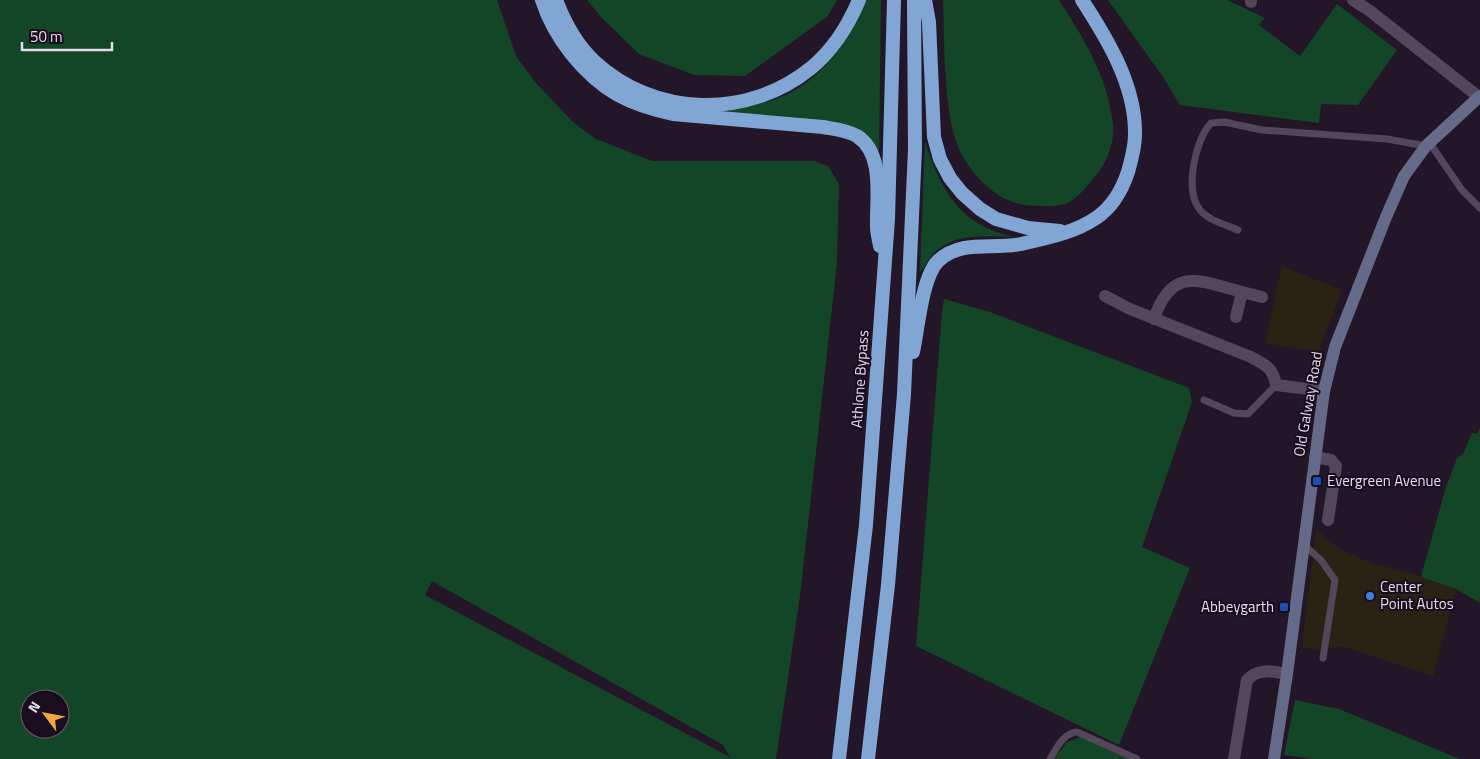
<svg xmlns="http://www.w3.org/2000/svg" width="1480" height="759" font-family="'Titillium Web',sans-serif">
<rect width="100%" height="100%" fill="#231629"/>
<g fill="#2a2212">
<polygon points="1282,266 1342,290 1318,352 1265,343"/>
<polygon points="1317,525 1318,531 1338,548 1371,563 1407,572 1456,589 1433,676 1342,646 1322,650 1302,647"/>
</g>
<g fill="#134527" fill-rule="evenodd">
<path d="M0 0H497L516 56 535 82 574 123 596 139 652 161H814L828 166 839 184 837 263 800 596 776 759H0ZM432 581 723 745 730 757 425 595ZM30 699H60V729H30Z"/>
<polygon points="587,0 837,0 828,16 745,76 694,75 639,54 602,18"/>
<path d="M866 0H881L879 152 861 135 713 114C733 109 757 106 776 99 821 82 848 43 866 0Z"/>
<path d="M943 0H1059C1084 39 1108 77 1113 124 1115 142 1107 163 1095 176 1088 186 1074 203 1061 205 1057 206 1051 206 1046 206 1037 206 1025 206 1016 203 994 197 974 176 963 157 942 120 945 43 943 0Z"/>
<polygon points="1108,0 1227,0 1265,18 1259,25 1300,56 1337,4 1397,50 1358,105 1321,104 1319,123 1180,105 1163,77"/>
<path d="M925 141C934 172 950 207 979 224 989 230 1001 233 1012 237 986 236 954 233 934 253 929 259 925 266 920 272Z"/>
<polygon points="944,299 990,312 1189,388 1192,402 1142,547 1190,568 1119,745 916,646 942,312"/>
<polygon points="1480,428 1480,603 1456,589 1421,577 1445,490 1457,458 1463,454 1472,433 1477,434"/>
<polygon points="1295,700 1339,709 1460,759 1313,759 1284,755"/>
<polygon points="1081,737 1128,759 1054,759 1067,742"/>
</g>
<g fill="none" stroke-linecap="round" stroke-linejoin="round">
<g stroke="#54465b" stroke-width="7">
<polyline points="1429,142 1462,190 1480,208"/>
<path d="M1238 230C1226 225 1208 220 1200 210 1184 191 1195 140 1211 123L1224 122 1262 130 1387 139 1426 146"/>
<polyline points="1204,400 1234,413 1248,414 1276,385"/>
<polyline points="1304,545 1321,560 1335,580 1323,658"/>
<path d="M1050 759C1057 748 1063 733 1077 732L1137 759"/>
</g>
<g stroke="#54465b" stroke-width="12">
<polyline points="1353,0 1370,11 1479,97"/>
<polyline points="1251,2 1251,0"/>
<polyline points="1242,292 1262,297"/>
<path d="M1105 296 1130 309 1251 357C1265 365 1273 367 1276 385L1324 391"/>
<path d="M1154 319C1172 265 1200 281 1242 292L1236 317"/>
<polyline points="1315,457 1331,460 1336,466 1328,520"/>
<path d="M1234 759 1247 680C1258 668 1272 671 1287 674"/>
</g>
<polyline stroke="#656a88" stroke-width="12" points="1274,759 1287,674 1324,391 1335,347 1386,217 1404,176 1426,146 1480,96"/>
<g stroke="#82a6d4" stroke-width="14">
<path d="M542 0C554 38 584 75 618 95 636 105 654 110 673 114L823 127C834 129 847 130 857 136 885 154 876 199 877 227 877 233 879 240 880 246"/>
<path d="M556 0C564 21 577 45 594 61 654 117 747 120 811 68 833 50 848 26 859 0"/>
<polyline points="925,0 929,22 934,137 940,159 950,178 962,193 980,209 996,219 1028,228 1060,231"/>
<path d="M913 352C918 329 922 277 938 261 962 239 992 250 1021 244 1047 238 1074 233 1096 218 1111 208 1122 190 1128 172 1131 161 1135 148 1135 135 1136 86 1108 40 1082 0"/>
<polyline points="839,759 866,525 888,219 894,0"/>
<polyline points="868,759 888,585 904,394 915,149 914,0"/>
</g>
</g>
<g fill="#1a4fb4" stroke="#190d1f" stroke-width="2">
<rect x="1312" y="476" width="10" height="10" rx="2.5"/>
<rect x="1279" y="602" width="10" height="10" rx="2.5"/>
</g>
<circle fill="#3f7fe0" stroke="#190d1f" stroke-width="2" cx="1370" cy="596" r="5"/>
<g text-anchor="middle" stroke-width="4" stroke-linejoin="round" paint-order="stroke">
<g font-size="15" fill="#e4dce9" stroke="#190d1f">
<text transform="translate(860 379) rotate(-86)" y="5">Athlone Bypass</text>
<text transform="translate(1308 404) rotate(-80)" y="5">Old Galway Road</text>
</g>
<g font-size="15" fill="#e4dce9" stroke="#190d1f" text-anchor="start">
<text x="1327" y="486">Evergreen Avenue</text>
<text x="1380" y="592">Center<tspan x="1380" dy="17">Point Autos</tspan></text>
<text x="1274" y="612" text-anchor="end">Abbeygarth</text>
</g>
</g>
<g transform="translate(45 714) rotate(302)"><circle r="24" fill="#190d1f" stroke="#6a6070"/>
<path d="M0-4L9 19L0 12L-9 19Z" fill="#efa73d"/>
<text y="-8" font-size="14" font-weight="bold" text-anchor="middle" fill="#e4dce9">N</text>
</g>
<path d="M22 42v8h90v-8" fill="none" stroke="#e4dce9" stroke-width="2.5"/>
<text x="30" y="42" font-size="15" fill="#e4dce9" stroke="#190d1f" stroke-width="4" paint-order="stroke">50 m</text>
</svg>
